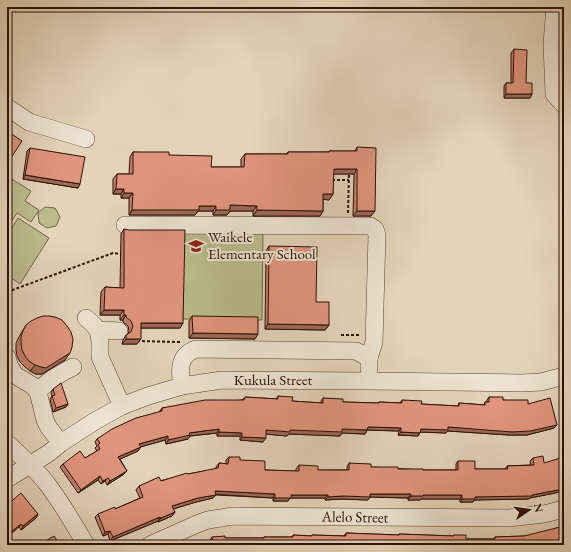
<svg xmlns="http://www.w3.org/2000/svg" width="571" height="552" font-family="'EB Garamond',serif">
<rect width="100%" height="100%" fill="#e3d4b9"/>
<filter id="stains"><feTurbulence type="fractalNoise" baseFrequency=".005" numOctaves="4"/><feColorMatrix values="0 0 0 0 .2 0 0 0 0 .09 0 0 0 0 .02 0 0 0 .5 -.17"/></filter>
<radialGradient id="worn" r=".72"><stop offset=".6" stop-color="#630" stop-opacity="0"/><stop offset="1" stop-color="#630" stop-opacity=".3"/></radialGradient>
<g fill="#babb8b" stroke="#726648">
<polygon points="7,176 31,191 25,201 39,210 31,222 17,213 7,228"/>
<polygon points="45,207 55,208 60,217 56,226 47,228 39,223 38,213"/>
<polygon points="18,218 49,238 20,284 7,275 7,236"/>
<polygon points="183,231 263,232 262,320 182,319"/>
</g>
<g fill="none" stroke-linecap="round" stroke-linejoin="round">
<g stroke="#584131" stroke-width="18">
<g id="minor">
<polyline points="555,7 552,44 554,94 564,105"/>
<polyline points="7,107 29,122 86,139"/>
<polyline points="125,225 370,226 375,229 377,235 374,342 369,358"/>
<polyline points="86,318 94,325 99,333 100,342 100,357 122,406"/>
<polyline points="99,333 104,330 119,331"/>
<polyline points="7,357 9,365 15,375 33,386 38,392 45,420 49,428 61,443"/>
<path d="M182 386C179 369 179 355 196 349L356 351 369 358V369"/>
<path d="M38 392C47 380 60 374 73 367"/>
<path d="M7 443C21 456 36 469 48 485 62 504 74 524 86 545"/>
<polyline points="7,479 49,453 61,443 95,421 122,406 148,396 182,386 222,380 368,381 522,383 541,382 564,376"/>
<polyline points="150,545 197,524 208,520 233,516 509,518 544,514 564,509"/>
</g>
</g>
<g stroke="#2a1004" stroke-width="2" stroke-dasharray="3 2" stroke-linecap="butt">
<polyline points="332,180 349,180"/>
<polyline points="348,213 349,172"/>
<polyline points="7,292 113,253 121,254"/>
<polyline points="341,335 360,335"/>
<polyline points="137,341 180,342"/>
</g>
<use href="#minor" stroke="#ede3d2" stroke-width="17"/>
</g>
<g fill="#c1806c" stroke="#2a1004">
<polygon points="514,49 526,83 532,94 530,98 504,98 504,86 506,83 511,83 511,53"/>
<polygon points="357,147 371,216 353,216 354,174 333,174 333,194 329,200 323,199 323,211 320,216 253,216 253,211 230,211 227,215 213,215 213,211 198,211 195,215 129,215 129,198 121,198 121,194 113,194 113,179 117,174 129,174 130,157 133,152 169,155 211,167 241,167 241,159 245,154 286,154 288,152 328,152 329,151 355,151"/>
<polygon points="30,148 78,188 23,179 27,151"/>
<polygon points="124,229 183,323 180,328 141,328 137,344 122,344 123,340 126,335 128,334 129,331 128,326 123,322 123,320 120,320 120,315 100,315 101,292 105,287 120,288 121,234"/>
<polygon points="269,246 316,302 329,325 325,330 265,329 266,251"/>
<polygon points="192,316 255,339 189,338 189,321"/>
<polygon points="26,325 65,360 42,374 36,374 30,371 25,367 20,362 17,356 16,350 16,343 19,337"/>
<polygon points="53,389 68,404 66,407 53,412 50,399 52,396 51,393"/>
<polygon points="278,396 292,401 321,403 321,401 323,398 343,402 378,403 379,402 400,403 402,400 421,404 458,406 459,403 484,405 485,402 486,402 487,400 489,397 503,400 528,404 554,428 527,435 509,435 448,431 446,433 420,432 418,436 398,435 399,431 367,430 365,434 342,433 340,436 289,434 287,436 266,434 263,442 240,440 240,436 217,436 217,433 190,436 188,439 166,444 165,440 140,447 138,451 120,459 127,471 124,474 107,485 105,481 101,484 98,480 78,493 60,467 63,464 85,458 97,451 95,448 97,446 95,442 97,439 159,412 162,408 242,400 245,397 276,399"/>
<polygon points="564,397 564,404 562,400"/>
<polygon points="229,457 240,460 265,470 296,471 296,469 299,465 318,470 347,470 347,467 349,463 371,467 423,470 456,470 456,464 458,461 475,469 505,469 507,466 531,465 530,461 533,458 544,463 562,486 560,492 530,498 529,499 474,500 473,502 460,502 460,499 421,499 420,500 408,500 408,498 370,497 368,500 341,499 325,500 325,498 290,498 288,501 273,501 273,498 216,495 213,498 196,502 173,509 175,512 172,516 158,522 158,521 110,541 108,534 103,536 95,517 98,514 115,509 140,498 136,490 139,486 188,474 216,469 216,467 219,463 226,464 226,460"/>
<polygon points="7,505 38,514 36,518 21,530 19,527"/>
<polygon points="346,533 398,535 399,534 453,536 454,535 466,539 493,539 495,537 524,536 564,545 210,545 210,540 212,537 225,538 263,538 264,537 292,537 293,535 311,536 312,535 344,536"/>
</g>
<g fill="#9d6858" stroke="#2a1004">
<polygon points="506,94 532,94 530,98 504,98"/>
<polygon points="334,169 357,169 354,174 330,174"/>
<polygon points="25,175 80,184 78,188 23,179"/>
<polygon points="116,189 124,189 121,194 113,194"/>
<polygon points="124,193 133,193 129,198 121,198"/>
<polygon points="323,194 333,194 329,200 320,199"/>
<polygon points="230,205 257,206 253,211 230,211 227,215 213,215 216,210"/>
<polygon points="199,206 216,206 213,211 198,211 195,215 129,215 132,210"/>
<polygon points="257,210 323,211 320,216 253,216"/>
<polygon points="357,211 375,211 371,216 353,216"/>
<polygon points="104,310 124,310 120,315 100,315"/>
<polygon points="124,315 126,315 123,320 120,320"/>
<polygon points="141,323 183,323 180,328 137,328"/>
<polygon points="268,324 329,325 325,330 265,329"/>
<polygon points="193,333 258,334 255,339 189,338"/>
<polygon points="126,339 141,339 137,344 122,344"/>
<polygon points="70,353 65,360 42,374 36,374 30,371 35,365"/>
<polygon points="68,404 66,407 53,412 56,408"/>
<polygon points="557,425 554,428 527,435 509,435 448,431 446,433 418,432 421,429 448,427"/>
<polygon points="368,427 401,428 399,431 365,430"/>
<polygon points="219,429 217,433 190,436 188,439 166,444 168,440 189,433"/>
<polygon points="342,429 367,430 365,434 342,433 340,436 289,434 287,436 264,434 266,430"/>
<polygon points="219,432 242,433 240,436 217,436"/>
<polygon points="401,432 420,433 418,436 398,435"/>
<polygon points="168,436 165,440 137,448 139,444"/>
<polygon points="242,437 266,438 263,442 240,440"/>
<polygon points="141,447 138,451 116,461 118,457"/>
<polygon points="127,471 124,474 107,485 110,481"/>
<polygon points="100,476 98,480 78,493 81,490"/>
<polygon points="108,478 105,481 101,484 103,481"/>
<polygon points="563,489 560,492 530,498 529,499 474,500 473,502 460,502 462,499 475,497 532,495"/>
<polygon points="215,491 275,494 273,498 212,494"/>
<polygon points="370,494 411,494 408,498 370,497 368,500 341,499 325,500 328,497"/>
<polygon points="216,495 213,498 196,502 170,510 172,506 198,498"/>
<polygon points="291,495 328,495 325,498 290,498 288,501 273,501 275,498"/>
<polygon points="423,495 462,495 460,499 421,499 420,500 408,500 411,496"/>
<polygon points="175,512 172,516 158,522 161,518"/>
<polygon points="38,514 36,518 21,530 23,526"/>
<polygon points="160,517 158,521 110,541 113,537"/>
<polygon points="21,524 19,527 7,537 7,535"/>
<polygon points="110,531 108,534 103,536 105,532"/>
</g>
<g fill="#e0957d" stroke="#2a1004">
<polygon points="514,49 527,50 526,83 532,83 532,94 506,94 506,83 513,83"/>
<polygon points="7,131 22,141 7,164"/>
<polygon points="357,147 376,148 375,211 357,211 357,169 334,169 333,194 323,194 323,211 257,210 257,206 230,205 230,210 216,210 216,206 199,206 199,210 132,210 133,193 124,193 124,189 116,189 117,174 133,174 133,152 169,152 169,155 212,156 211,167 244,167 245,154 288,154 288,152 329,152 329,151 357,151"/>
<polygon points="30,148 85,157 80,184 25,175"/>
<polygon points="124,229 129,230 185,230 183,323 141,323 141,339 126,339 126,335 131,332 133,326 131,321 126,317 126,315 124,315 124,310 104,310 105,287 124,288"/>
<polygon points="269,246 317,247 316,302 329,302 329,325 268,324"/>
<polygon points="43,316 49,316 55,317 62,320 67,326 71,332 73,339 72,347 70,353 46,368 41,367 35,365 29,361 25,356 22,350 21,343 21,337 23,331 26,325 31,321 37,318"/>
<polygon points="192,316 258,317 258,334 193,333"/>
<polygon points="61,383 68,404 56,408 52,396 55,395 53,389"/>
<polygon points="278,396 293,397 292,401 323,403 323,398 343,399 343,402 379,403 379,402 402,403 402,400 422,401 421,404 459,406 459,403 485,405 485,402 489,402 489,397 503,397 503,400 528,400 528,404 550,398 557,425 530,431 512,432 448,427 448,430 421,429 420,433 401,432 401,428 368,427 367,430 342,429 342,432 290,430 290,432 266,430 266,438 242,437 242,433 219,432 219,429 189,433 190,435 168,440 168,436 139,444 141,447 118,457 127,471 110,481 108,478 103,481 100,476 81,490 63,464 80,451 85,458 100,449 98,445 100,443 97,439 112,429 136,418 162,411 162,408 205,400 244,400 245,397 278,399"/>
<polygon points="543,456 544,463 564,457 564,483 562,484 563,489 532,495 532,496 475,497 475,499 462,499 462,495 423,495 423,496 411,496 411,494 370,494 370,497 343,496 328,497 328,495 291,495 291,498 275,498 275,494 215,491 216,495 198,498 172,506 175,512 161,518 160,517 113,537 110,531 105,532 98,514 115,507 115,509 143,497 139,486 159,477 161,481 187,473 188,474 218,468 219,463 228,464 229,457 240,457 240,460 265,461 265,470 299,471 299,465 318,466 318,470 349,470 349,463 371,464 371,467 398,467 398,469 423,469 423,470 458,470 458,461 475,461 475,469 508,469 507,466 534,465 533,458"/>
<polygon points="21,493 38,514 23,526 21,524 7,535 7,505"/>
<polygon points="564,526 564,545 213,545 212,537 225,536 225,538 264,538 264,537 293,537 293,535 312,536 312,535 346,536 346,533 399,535 399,534 454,536 454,535 466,535 466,539 495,539 495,537 524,536"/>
<polygon points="54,536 60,545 39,545"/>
</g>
<defs>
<g id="school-bare" transform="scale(1.2)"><path d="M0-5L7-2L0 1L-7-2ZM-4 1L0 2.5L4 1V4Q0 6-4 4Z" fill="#8f2418" stroke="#ede3d2" stroke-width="2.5" paint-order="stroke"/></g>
</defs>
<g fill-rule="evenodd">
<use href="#school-bare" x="196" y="246"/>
</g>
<g text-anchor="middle" stroke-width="4" stroke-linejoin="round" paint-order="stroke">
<g font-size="15" fill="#2a1004" stroke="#ede3d2" text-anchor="start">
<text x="208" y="242">Waikele<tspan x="208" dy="17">Elementary School</tspan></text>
</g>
<g font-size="15" fill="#2a1004" stroke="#ede3d2">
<text x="273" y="385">Kukula Street</text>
<text transform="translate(355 517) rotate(1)" y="5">Alelo Street</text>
</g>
</g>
<rect width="571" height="552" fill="none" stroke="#e3d4b9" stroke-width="24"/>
<rect x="8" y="8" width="555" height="536" fill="none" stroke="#2a1004" stroke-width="2"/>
<rect x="12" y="12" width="547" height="528" fill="none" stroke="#2a1004"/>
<g transform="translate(529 510) rotate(77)" stroke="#ede3d2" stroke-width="3" paint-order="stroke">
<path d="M0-3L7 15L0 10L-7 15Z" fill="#2a1004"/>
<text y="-6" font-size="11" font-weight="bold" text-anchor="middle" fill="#2a1004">N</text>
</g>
<rect width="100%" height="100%" filter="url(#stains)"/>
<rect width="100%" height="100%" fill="url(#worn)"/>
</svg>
